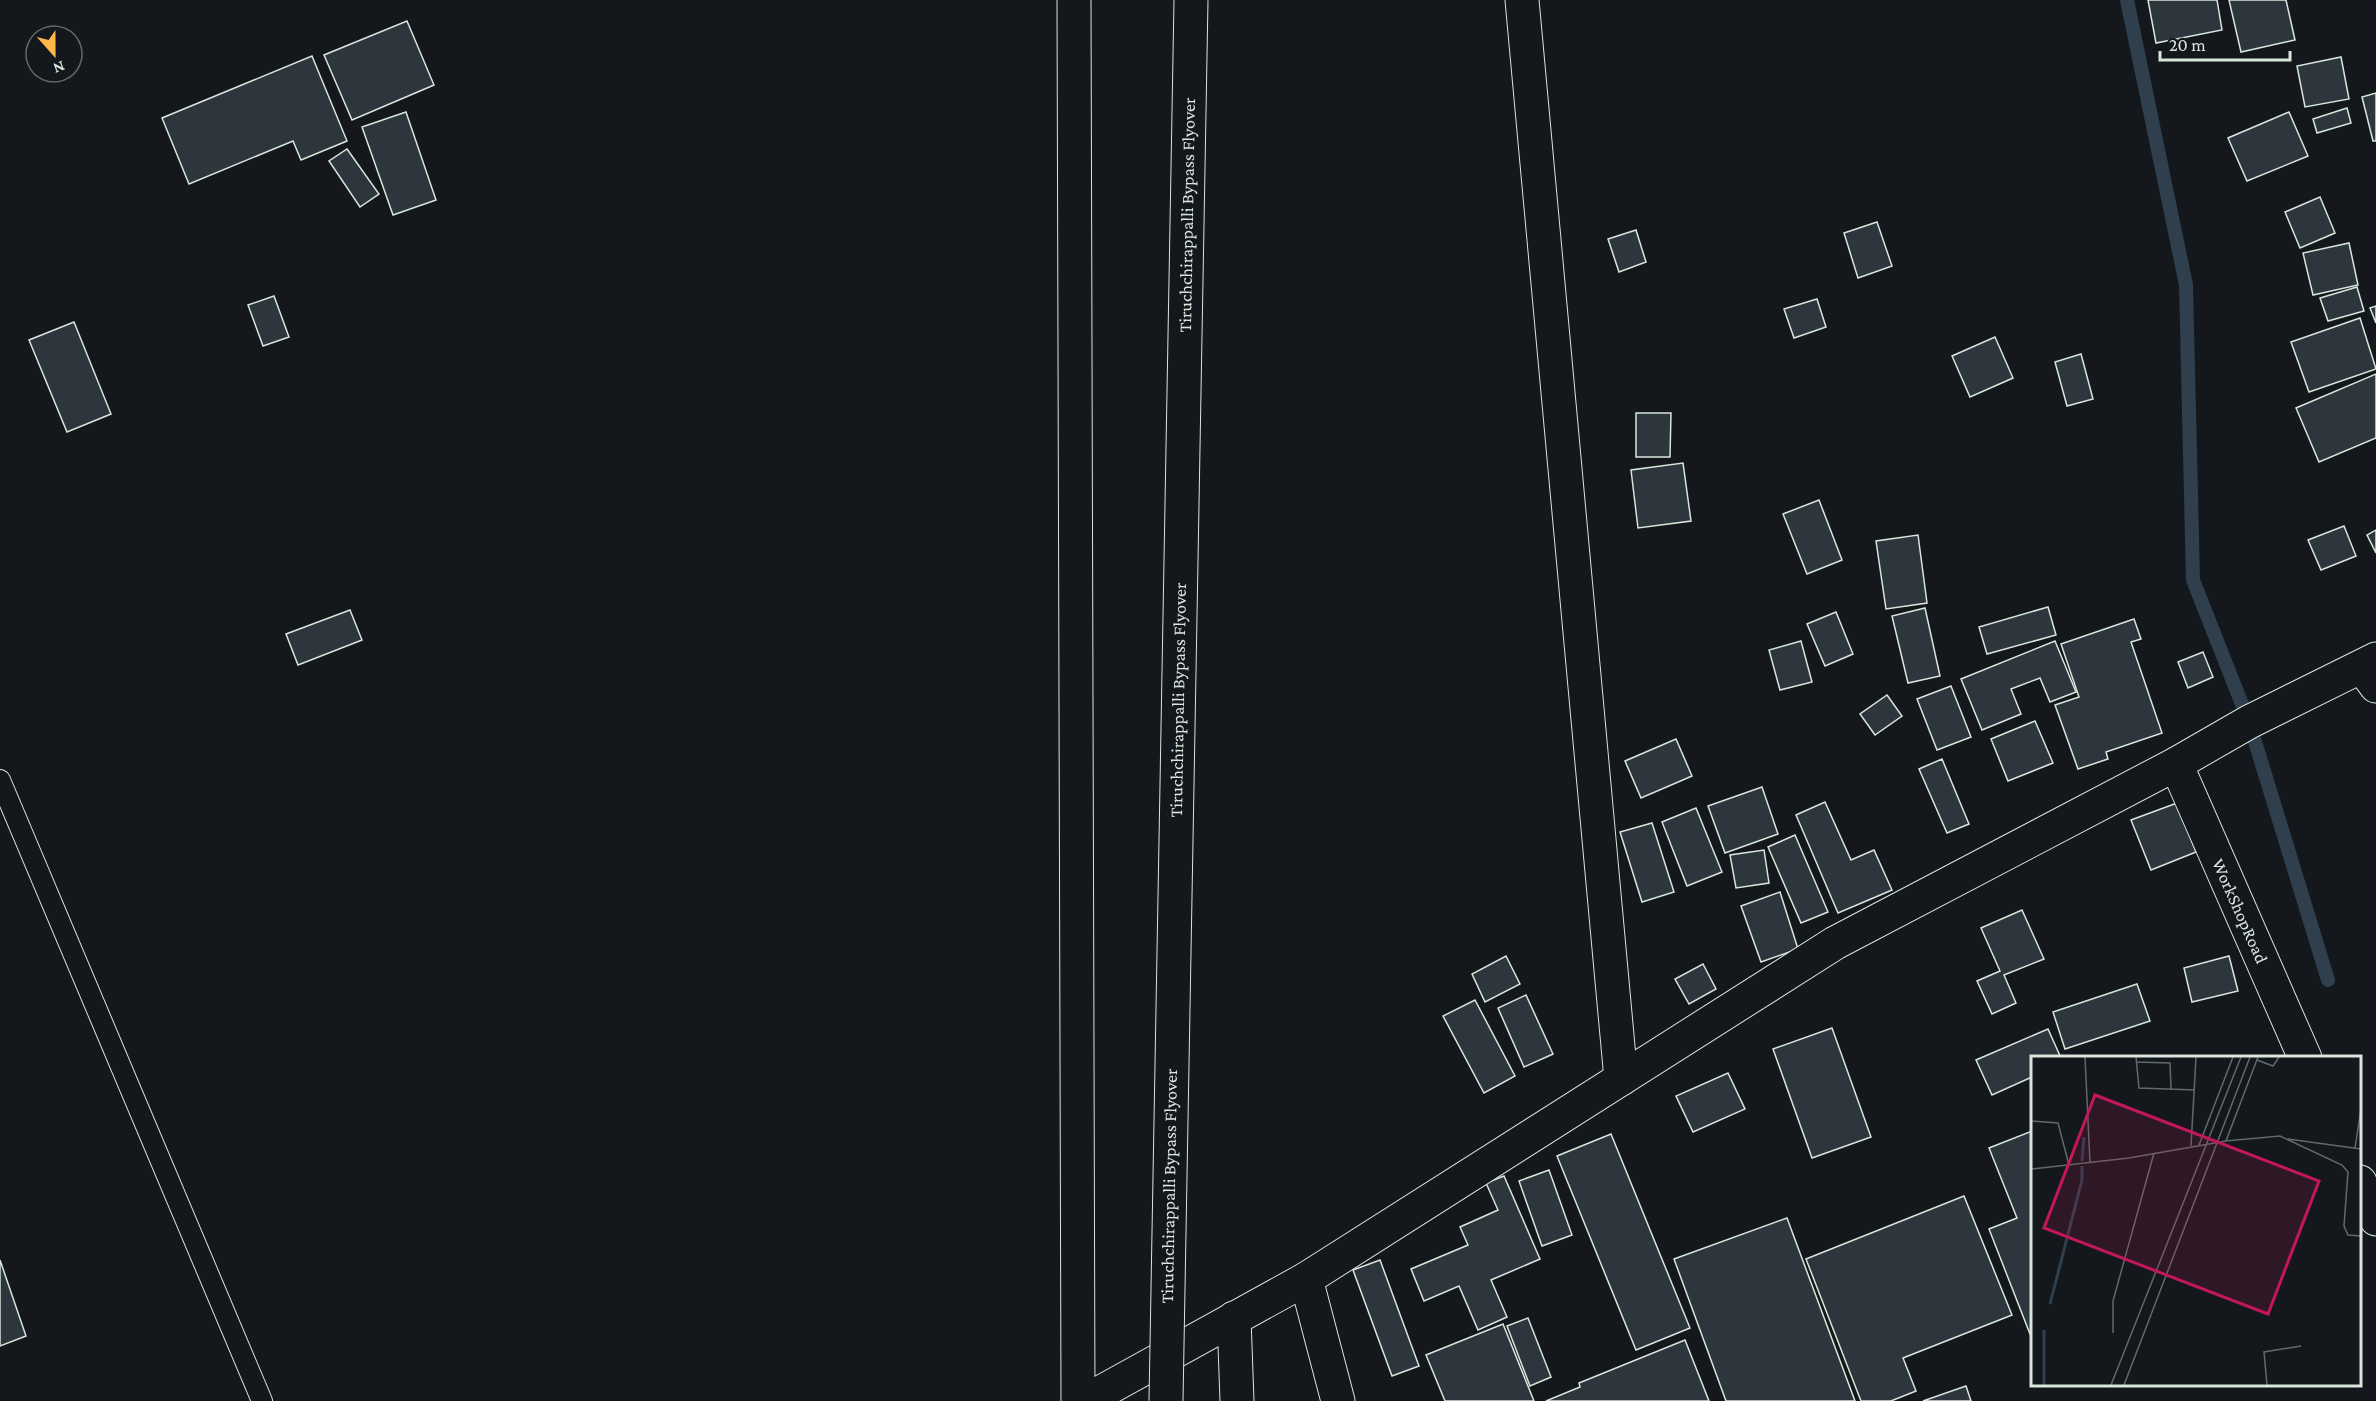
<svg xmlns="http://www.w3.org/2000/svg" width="2376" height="1401" font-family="'Crimson Pro',serif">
<rect width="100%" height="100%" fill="#14181c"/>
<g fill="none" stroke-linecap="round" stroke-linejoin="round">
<polyline stroke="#2f3f4d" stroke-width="14" points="2127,0 2186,285 2193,580 2249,722 2328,980"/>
</g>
<g fill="#2c363c" stroke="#d8e6dc" stroke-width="1.5">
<polygon points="2148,0 2217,0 2222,30 2156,43"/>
<polygon points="2229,0 2286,0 2295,40 2241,52"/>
<polygon points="407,21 434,85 352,120 324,55"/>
<polygon points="312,56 347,141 301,160 293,141 189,184 162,118"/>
<polygon points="2341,57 2349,99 2305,107 2297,66"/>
<polygon points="2376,93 2376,141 2373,141 2362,97"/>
<polygon points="2347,108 2351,123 2317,133 2313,119"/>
<polygon points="406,112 436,200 393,215 362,127"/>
<polygon points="2289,112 2308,156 2247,181 2228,138"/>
<polygon points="347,149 379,194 360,207 329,161"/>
<polygon points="2320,197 2335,233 2300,248 2285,212"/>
<polygon points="1877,222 1892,266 1858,278 1844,233"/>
<polygon points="1636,230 1646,262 1619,272 1608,239"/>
<polygon points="2349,243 2358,285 2313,295 2303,253"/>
<polygon points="2357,287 2364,311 2328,321 2320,298"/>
<polygon points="274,296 289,337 263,346 248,305"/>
<polygon points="1817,299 1826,327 1794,338 1784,309"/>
<polygon points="2376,306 2376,323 2370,308"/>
<polygon points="2360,318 2376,369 2309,392 2291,342"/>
<polygon points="74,322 111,414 67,432 29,340"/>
<polygon points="1995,337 2013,378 1970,397 1952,356"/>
<polygon points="2081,354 2093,399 2067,406 2055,362"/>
<polygon points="2376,374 2376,438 2319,462 2296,408"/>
<polygon points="1636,413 1671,413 1670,457 1636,457"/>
<polygon points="1683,463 1691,521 1638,528 1631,470"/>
<polygon points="1819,500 1842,560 1807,574 1783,514"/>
<polygon points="2344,526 2356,556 2321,570 2308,540"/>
<polygon points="2376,530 2376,553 2367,535"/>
<polygon points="1918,535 1927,603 1886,609 1876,541"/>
<polygon points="2048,607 2056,635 1987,654 1979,627"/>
<polygon points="1925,608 1940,676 1908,683 1892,616"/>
<polygon points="350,610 362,640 298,665 286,634"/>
<polygon points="1836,612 1853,654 1825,666 1807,624"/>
<polygon points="2134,619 2141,639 2131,642 2162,733 2106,752 2108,759 2078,769 2055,705 2079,697 2061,644"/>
<polygon points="1801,641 1812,682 1780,690 1769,650"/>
<polygon points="2055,641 2076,692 2050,702 2040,678 2011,689 2021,714 1982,730 1961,679"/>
<polygon points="2203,652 2213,677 2188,688 2178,662"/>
<polygon points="1951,686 1971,737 1937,750 1917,699"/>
<polygon points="1887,695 1902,716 1875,735 1860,714"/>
<polygon points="2035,721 2053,763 2008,781 1991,739"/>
<polygon points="1676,739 1692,776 1641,798 1625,761"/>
<polygon points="1942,759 1969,824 1947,833 1919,769"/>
<polygon points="1762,787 1778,834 1725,853 1708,806"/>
<polygon points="1825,802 1851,860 1874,850 1892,890 1838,913 1796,815"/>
<polygon points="2177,803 2196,852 2151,870 2131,820"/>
<polygon points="1696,808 1722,872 1687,886 1662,822"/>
<polygon points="1652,823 1674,892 1642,902 1620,832"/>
<polygon points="1795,835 1828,912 1801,923 1768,847"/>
<polygon points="1764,850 1769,883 1736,888 1730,855"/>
<polygon points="1780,892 1798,949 1761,962 1741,906"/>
<polygon points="2022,910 2044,959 2004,975 2016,1003 1992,1014 1977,981 2000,971 1981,928"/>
<polygon points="1506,956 1520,984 1485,1002 1472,974"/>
<polygon points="2229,956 2238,991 2192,1002 2184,968"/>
<polygon points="1703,964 1716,989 1689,1004 1675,979"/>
<polygon points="2137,984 2150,1021 2065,1049 2053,1012"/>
<polygon points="1526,995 1553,1054 1524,1067 1498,1008"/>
<polygon points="1475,1000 1515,1076 1484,1093 1443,1016"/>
<polygon points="1832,1028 1871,1137 1812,1158 1773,1049"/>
<polygon points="2048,1029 2061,1058 2032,1058 2032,1077 1992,1095 1976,1060"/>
<polygon points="1728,1073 1745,1109 1693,1132 1676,1096"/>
<polygon points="2032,1131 2032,1333 2030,1334 1989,1229 2017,1218 1989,1148"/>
<polygon points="1611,1134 1690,1328 1636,1350 1557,1156"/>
<polygon points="1549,1170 1572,1235 1542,1246 1519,1181"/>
<polygon points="1504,1176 1540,1259 1491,1280 1507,1317 1478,1330 1459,1286 1424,1301 1411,1269 1468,1245 1460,1227 1498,1210 1486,1183"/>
<polygon points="1964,1196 2012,1315 1903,1358 1916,1391 1891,1401 1861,1401 1806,1259"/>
<polygon points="1787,1218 1855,1401 1726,1401 1674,1259"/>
<polygon points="0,1260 26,1336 0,1346"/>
<polygon points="1380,1260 1419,1366 1392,1376 1353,1270"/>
<polygon points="1528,1318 1551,1377 1530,1386 1507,1326"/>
<polygon points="1503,1324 1534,1401 1445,1401 1426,1355"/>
<polygon points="1685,1340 1709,1401 1546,1401 1580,1387 1579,1383"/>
<polygon points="1966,1386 1971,1401 1923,1401"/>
</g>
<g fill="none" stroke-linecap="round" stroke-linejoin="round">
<g stroke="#d8e6dc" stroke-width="22">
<polyline id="lane" points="0,780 262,1401"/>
</g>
<g stroke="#d8e6dc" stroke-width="35">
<g id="street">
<polyline points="1522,0 1621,1079"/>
<polyline points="2362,667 2376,686"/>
<polyline points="2176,764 2305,1058"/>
<polyline points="2360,1182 2376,1219"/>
<polyline points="1306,1279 1338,1401"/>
</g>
</g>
<g stroke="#d8e6dc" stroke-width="35">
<g id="secondary">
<polyline points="1234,1318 1237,1401"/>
<polyline points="1085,1401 1306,1279 1835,943 2176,764 2249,722 2376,659"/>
</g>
</g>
<g stroke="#d8e6dc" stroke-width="35">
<polyline id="highway" points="1074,0 1078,1401"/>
</g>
<use href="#lane" stroke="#14181c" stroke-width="20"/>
<use href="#street" stroke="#14181c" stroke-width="33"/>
<use href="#secondary" stroke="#14181c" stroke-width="33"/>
<use href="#highway" stroke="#14181c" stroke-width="33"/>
<g stroke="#d8e6dc" stroke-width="35" stroke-linecap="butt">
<polyline id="highway-bridge" points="1166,1401 1191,0"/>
</g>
<use href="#highway-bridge" stroke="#14181c" stroke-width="33"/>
</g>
<g text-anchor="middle" stroke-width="4.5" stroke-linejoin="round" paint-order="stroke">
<g font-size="18" fill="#d8e6dc" stroke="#14181c">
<text transform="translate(1187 215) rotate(-89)" y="6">Tiruchchirappalli Bypass Flyover</text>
<text transform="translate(1178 700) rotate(-89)" y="6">Tiruchchirappalli Bypass Flyover</text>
<text transform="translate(2240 911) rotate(66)" y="6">WorkShopRoad</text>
<text transform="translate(1169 1186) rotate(-89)" y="6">Tiruchchirappalli Bypass Flyover</text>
</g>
</g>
<g transform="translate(2031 1056)">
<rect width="330" height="330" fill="#14181c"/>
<path fill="none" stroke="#2f3f4d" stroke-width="3" d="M51 105 53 81M19 248 51 124V110M13 329V274"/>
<path fill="none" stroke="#626a69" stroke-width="1.5" d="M54 1 59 107M105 1 108 32 164 34M227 1 195 85 249 80 311 109 317 116 313 170 317 179 330 180M226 4 242 10 248 1M105 6 139 7 140 33M0 65 27 67 38 109M257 83 330 93M168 89 202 1M160 90 165 1M324 92 330 53M0 113 98 102 195 85M82 277V245L123 97M80 329 210 1M93 329 219 1M236 329 233 296 270 290"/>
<path fill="#c2185b" fill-opacity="0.15" stroke="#c2185b" stroke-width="3" d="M64 39 288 125 237 258 13 172Z"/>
<rect width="330" height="330" fill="none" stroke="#d8e6dc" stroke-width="3"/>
</g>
<g transform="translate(54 54) rotate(159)"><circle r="28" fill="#14181c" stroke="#626a69" stroke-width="1.5"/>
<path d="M0-4.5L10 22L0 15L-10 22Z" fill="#ffb74d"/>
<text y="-9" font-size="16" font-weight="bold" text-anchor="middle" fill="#d8e6dc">N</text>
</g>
<path d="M2160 51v9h130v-9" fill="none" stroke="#d8e6dc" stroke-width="3"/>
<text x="2169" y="51" font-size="18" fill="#d8e6dc" stroke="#14181c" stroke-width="4.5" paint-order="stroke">20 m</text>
</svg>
